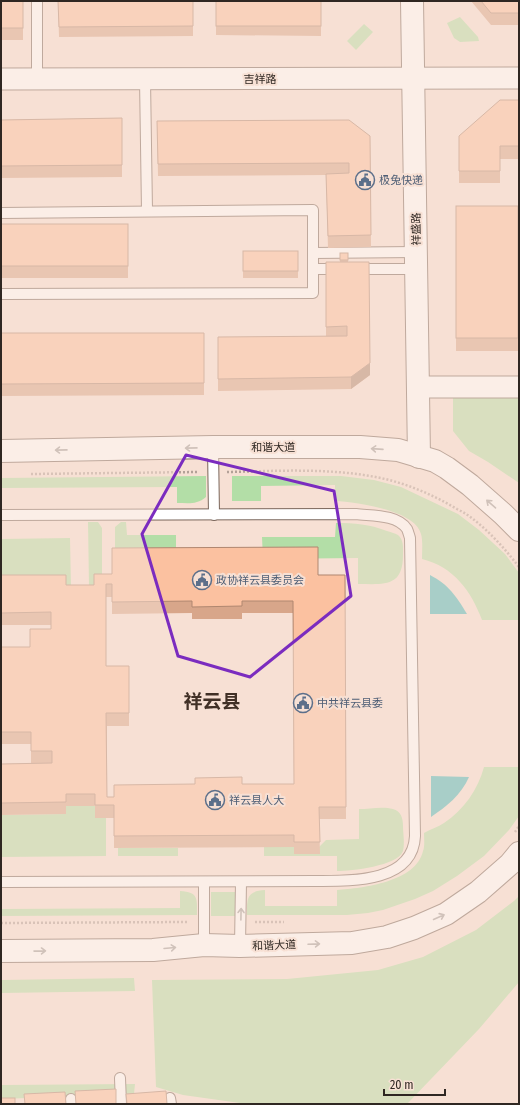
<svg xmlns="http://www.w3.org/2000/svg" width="520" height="1105" font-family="'Fira Sans Condensed','Noto Sans SC',sans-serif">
<rect width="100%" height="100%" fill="#f7e0d4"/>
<g fill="#b3dea7">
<polygon points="460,17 478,37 479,41 460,42 454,38 447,23"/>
<polygon points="364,24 373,32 356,50 347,41"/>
<polygon points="453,398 519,398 519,483 488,462 469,451 453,431"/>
<path d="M206 476V497C197 505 188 503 177 503V487L1 488V478Z"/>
<path d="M232 476H341L374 480 401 487 458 514 479 530 505 554 519 573V620H482C471 591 454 567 422 559 422 551 423 541 421 534 415 510 356 502 335 501V485L261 486V501H232Z"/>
<polygon points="88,522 98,522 102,528 102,586 89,587"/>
<polygon points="121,522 126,522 127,535 176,535 176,560 115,560 115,527"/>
<path d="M336 523C355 523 369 524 387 531 390 532 395 533 398 535 404 540 403 548 403 555 403 588 383 584 358 584V558L263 559 262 537H335Z"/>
<polygon points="70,538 71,587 1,587 1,539"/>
<path d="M484 767H519V816L509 830 484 856 457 876 433 891 415 899 383 910 368 913 347 915H247C247 899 246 891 265 890V906H337V890C363 888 416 882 423 851 425 846 424 839 424 833 431 829 438 827 444 823 464 810 478 789 484 767Z"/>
<polygon points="66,806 95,806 95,817 106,818 106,856 1,857 1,815 66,814"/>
<path d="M359 809C369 809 383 806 393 809 401 811 403 818 403 826 403 833 405 843 403 851 398 866 351 871 337 871V856H264V847H294L295 854H319V847L326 840 359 839Z"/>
<rect x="118" y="848" width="60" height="8"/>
<path d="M180 891C199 892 197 899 197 915L1 916V909L180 908Z"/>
<rect x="211" y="892" width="24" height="24"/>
<polygon points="519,896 519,982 479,1029 407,1104 247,1104 183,1095 156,1087 152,980 287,979 378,970 423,957 476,930 514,901"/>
<polygon points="134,978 135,991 1,993 1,980"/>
<polygon points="135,1084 134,1094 1,1099 1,1085"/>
</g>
<g fill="#48b8ba">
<path d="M430 575C449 585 456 596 467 614H430Z"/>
<path d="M431 776 469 777C461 795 447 806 431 817Z"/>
</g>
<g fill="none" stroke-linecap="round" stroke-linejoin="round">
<g stroke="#7a665b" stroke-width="12">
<g id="service">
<polyline points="37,1 37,79"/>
<polyline points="145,79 147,211"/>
<polyline points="1,213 313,210 313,293 1,294"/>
<polyline points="313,253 416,252"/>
<polyline points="313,269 339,269"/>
<polyline points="357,269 417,269"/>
<polyline points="213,447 214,515"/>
<path d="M1 515 356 514C371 516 397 514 407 529 408 531 409 535 410 538L415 836C413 883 350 881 316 881L1 882"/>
<polyline points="204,945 204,882"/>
<polyline points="240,946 241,882"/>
<polyline points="120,1078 121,1104"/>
<polyline points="170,1098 171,1104"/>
<polyline points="71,1099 71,1104"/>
</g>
</g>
<g stroke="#7a665b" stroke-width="23">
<g id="minor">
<polyline points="1,79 519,78"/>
<polyline points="419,387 519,387"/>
</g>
</g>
<g stroke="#7a665b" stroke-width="24">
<polyline id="tertiary" points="412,1 419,457"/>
</g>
<g stroke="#7a665b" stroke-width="24">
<g id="primary">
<polyline points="1,451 213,447 360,447 398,450 435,461 447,468 470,485 503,514 519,530"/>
<polyline points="1,951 153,950 204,945 240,946 352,943 387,937 414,928 446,914 478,892 510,864 519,853"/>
</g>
</g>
<g stroke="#b3a198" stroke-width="2.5" stroke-dasharray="2 2" stroke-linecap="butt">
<path d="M227 472C275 471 323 468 370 476 401 481 430 493 457 509 463 512 468 515 473 519 490 532 506 550 519 567"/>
<polyline points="31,474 198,472"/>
<polyline points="515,832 519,826"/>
<polyline points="255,922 284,922"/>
<polyline points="1,923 188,922"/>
</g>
<use href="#service" stroke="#fff" stroke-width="10"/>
<use href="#minor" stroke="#fff" stroke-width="21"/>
<use href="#tertiary" stroke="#fff" stroke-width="22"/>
<use href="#primary" stroke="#fff" stroke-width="22"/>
</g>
<g fill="#d8a68a" fill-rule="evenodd">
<rect x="1" y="1" width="22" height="39"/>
<polygon points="58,1 193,1 193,36 59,37"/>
<polygon points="216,1 321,1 321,36 216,35"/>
<polygon points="455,1 519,1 519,25 491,25 471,1"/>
<polygon points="519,100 519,159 500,159 500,183 459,183 459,136"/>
<polygon points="122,118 122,177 1,178 1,120"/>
<polygon points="157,121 370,136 371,247 328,248 326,175 158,176"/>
<rect x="456" y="206" width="62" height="145"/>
<rect x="1" y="224" width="127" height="54"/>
<rect x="243" y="251" width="55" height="27"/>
<polygon points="340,253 348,253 348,262 370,375 351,389 218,391 218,337 326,337 326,262 340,262"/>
<polygon points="1,333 204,333 204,395 1,396"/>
<path d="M94 574 345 575 346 819H319L320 854H294V847L114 848V818H95V806H66V814L1 815V764L52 763H31V744H1V647H30L51 629V625H1V575L66 585H94ZM106 597H112V614L192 613V619H242V613H293L294 784H242L114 797H107V726H129V666H106Z"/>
</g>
<polygon fill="#b08770" points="370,363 370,375 351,389 351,377"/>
<g fill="#fbc1a0" stroke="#b08770" fill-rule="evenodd">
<rect x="1" y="1" width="22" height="27"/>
<polygon points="58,1 193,1 193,26 59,27"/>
<rect x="216" y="1" width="105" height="25"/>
<polygon points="481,1 519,1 519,13 491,13"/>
<polygon points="500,100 519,100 519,146 500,146 500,171 459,171 459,136"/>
<polygon points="122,118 122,165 1,166 1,120"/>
<polygon points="349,120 370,136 371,235 328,236 326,174 349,173 349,163 158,164 157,121"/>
<rect x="456" y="206" width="62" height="132"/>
<rect x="1" y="224" width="127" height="42"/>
<rect x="243" y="251" width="55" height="20"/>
<rect x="340" y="253" width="8" height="7"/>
<polygon points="326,262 369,262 370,363 351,377 218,379 218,337 347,336 347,326 326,327"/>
<polygon points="1,333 204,333 204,383 1,384"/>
<path d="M318 547V575H345L346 807H319L320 842H294V835L114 836V805H95V794H66V802L1 803V764L52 763V751H31V732H1V647H30V629H51V612L1 613V575H66V585H94V574H112V548ZM106 584H112V602L192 601V607L242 606V601H293L294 784H242V777L195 778V784L114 785V797H107L106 713H129V666H106Z"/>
<polygon points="116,1089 116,1104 76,1104 75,1091"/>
<polygon points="166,1091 167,1104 127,1104 126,1094"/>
<polygon points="65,1092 66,1104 25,1104 24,1094"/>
<rect x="1" y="1098" width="14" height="6"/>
</g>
<defs><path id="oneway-shaft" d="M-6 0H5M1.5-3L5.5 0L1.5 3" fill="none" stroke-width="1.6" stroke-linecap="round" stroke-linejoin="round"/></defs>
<g stroke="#a19e9c">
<use href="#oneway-shaft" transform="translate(191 448) rotate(179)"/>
<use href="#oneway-shaft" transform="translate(377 449) rotate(-176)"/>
<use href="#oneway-shaft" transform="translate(61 450) rotate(179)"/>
<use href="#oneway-shaft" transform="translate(491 504) rotate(-139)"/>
<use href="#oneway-shaft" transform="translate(241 914) rotate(-89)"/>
<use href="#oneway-shaft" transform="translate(439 917) rotate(-24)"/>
<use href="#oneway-shaft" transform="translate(314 944) rotate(-2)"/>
<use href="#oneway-shaft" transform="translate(170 948) rotate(-5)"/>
<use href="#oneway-shaft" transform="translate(40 951) rotate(-1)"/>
</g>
<path d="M0 0H520V1105H0ZM186 455 334 491 351 596 250 677 178 656 142 534Z" fill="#f7e0d4" fill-opacity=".55" fill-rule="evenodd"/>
<path fill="none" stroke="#7b2cbf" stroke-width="3" stroke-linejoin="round" d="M186 455 334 491 351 596 250 677 178 656 142 534Z"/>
<defs>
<g id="civic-ring" transform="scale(1)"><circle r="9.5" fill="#f7e0d4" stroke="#5c6f8a" stroke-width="1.5"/><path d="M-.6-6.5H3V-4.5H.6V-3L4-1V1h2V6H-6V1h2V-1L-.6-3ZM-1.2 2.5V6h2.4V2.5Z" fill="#5c6f8a"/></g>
</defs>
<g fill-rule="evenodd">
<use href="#civic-ring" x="365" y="180"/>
<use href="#civic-ring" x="202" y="580"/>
<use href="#civic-ring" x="303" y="703"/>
<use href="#civic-ring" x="215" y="800"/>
</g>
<g text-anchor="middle" stroke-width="4" stroke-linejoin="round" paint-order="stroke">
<g font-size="11" fill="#2f2722" stroke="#f7e0d4">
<text x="260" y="83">吉祥路</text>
<text transform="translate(416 229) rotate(-91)" y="4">祥盛路</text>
<text x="273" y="451">和谐大道</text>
<text transform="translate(274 945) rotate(-2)" y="4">和谐大道</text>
</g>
<g font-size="11" fill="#4e5e75" stroke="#f7e0d4" text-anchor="start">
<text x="379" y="184">极兔快递</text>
<text x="216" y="584">政协祥云县委员会</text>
<text x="317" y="707">中共祥云县委</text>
<text x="229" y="804">祥云县人大</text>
</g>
<g font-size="19" font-weight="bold" fill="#413026" stroke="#f7e0d4">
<text x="212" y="708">祥云县</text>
</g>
</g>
<rect width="520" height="1105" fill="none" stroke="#2f2722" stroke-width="4"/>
<path d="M384 1089v6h61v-6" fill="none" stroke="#2f2722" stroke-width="2"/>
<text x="390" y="1089" font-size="12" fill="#2f2722" stroke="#f7e0d4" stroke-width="3" paint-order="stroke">20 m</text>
</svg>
